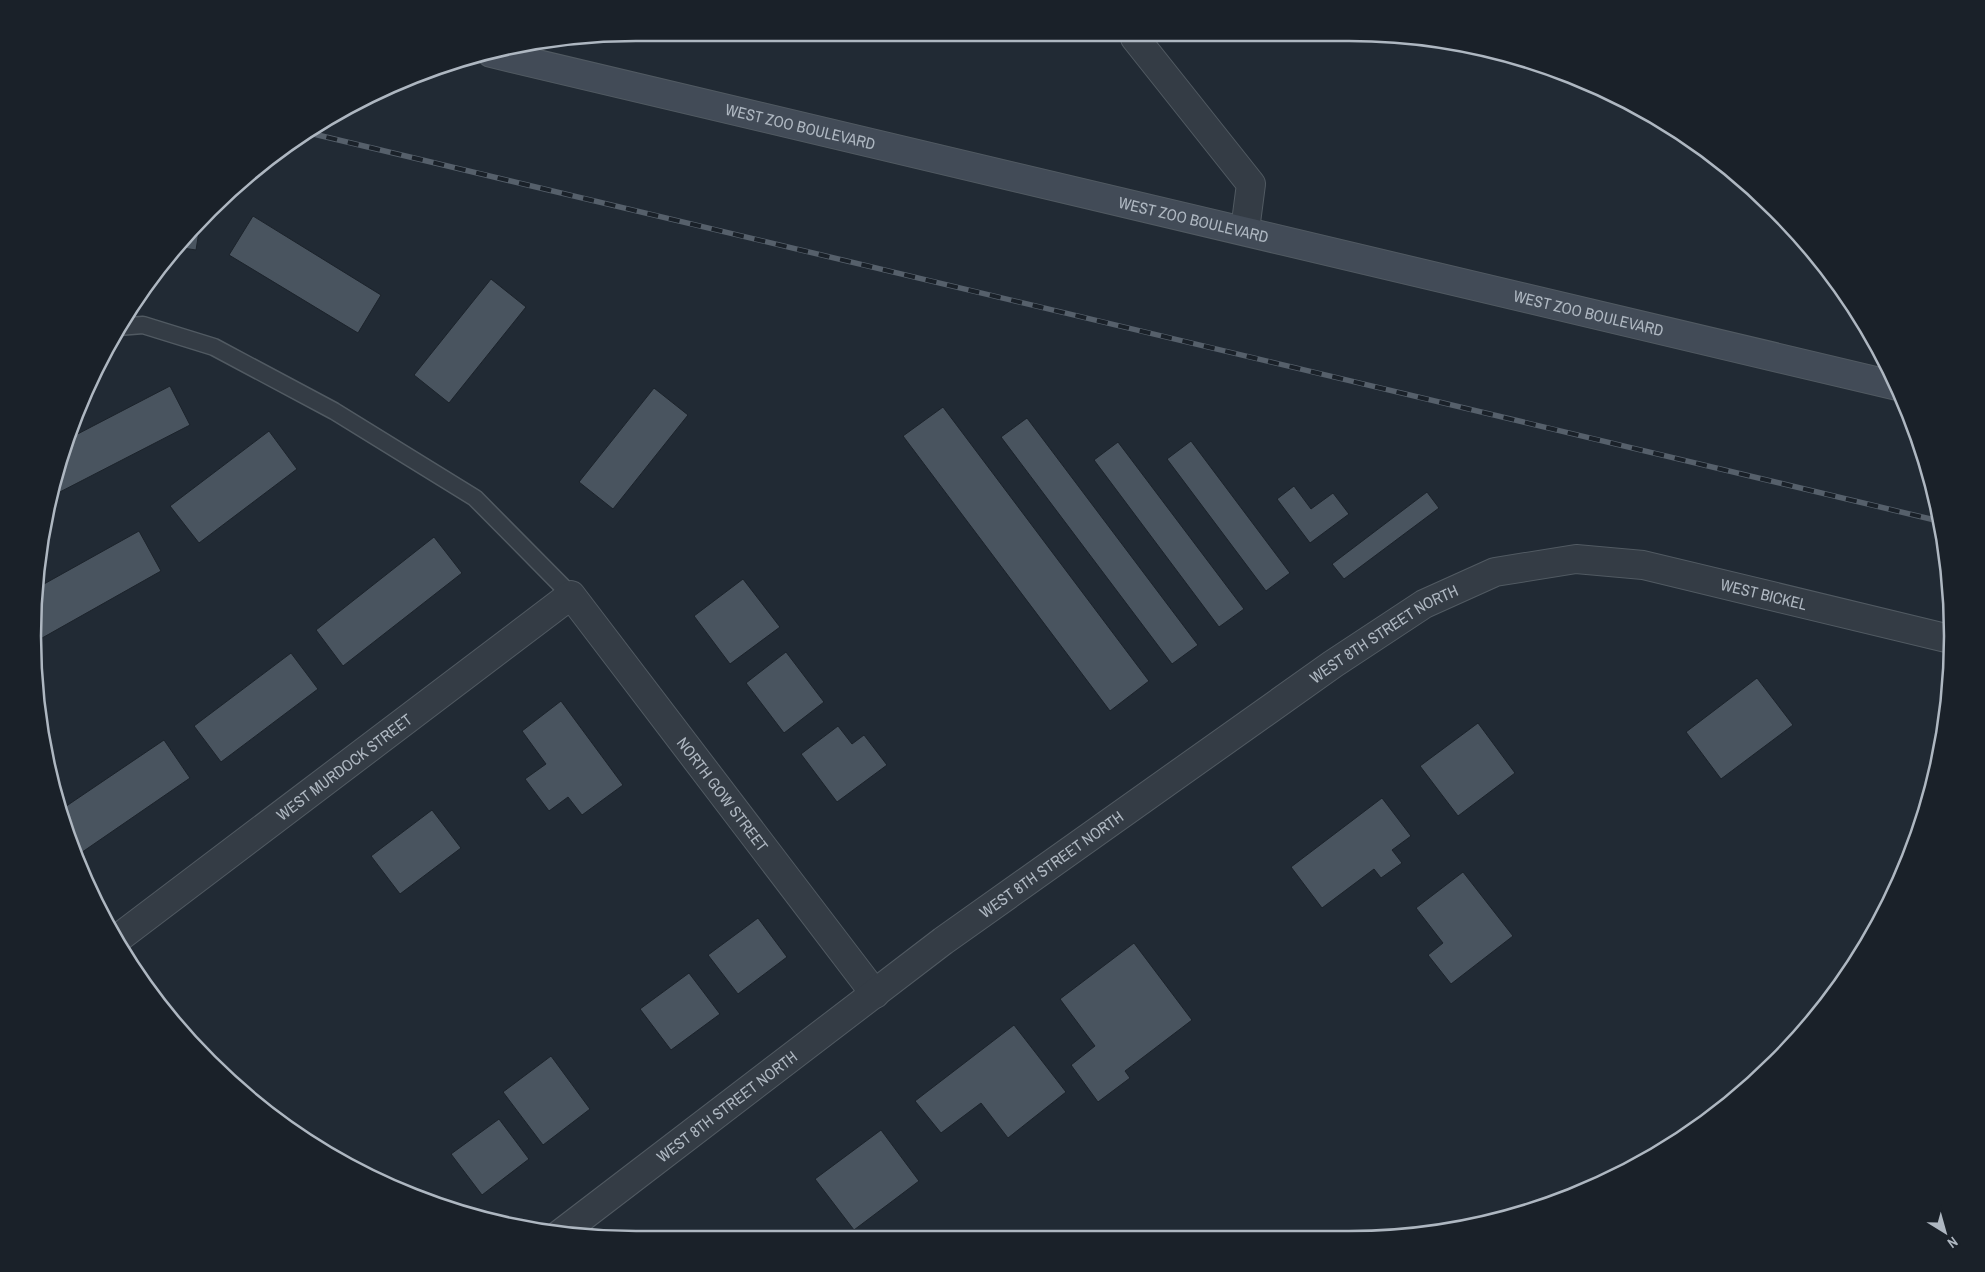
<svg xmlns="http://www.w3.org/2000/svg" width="1985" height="1272" font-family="'Archivo Narrow',sans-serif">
<rect width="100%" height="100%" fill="#212a34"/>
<g fill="#49545f" stroke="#1c232b">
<polygon points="253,216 381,295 358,333 229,255"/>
<polygon points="201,219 196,250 176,247"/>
<polygon points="491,279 526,307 449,403 414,375"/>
<polygon points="170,386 190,425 54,495 66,440"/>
<polygon points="654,388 688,415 613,509 579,482"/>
<polygon points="943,407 1149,681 1110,711 903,436"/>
<polygon points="1027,418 1198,645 1172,664 1001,437"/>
<polygon points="269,431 297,469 199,543 170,506"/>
<polygon points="1191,441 1290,573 1266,591 1167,459"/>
<polygon points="1118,442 1244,609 1219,627 1094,460"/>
<polygon points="1294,486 1311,509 1333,493 1349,514 1310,543 1277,499"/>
<polygon points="1427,492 1439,508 1344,579 1332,564"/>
<polygon points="139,531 161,571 35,642 35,589"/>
<polygon points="434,537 462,573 343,666 316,630"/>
<polygon points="743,579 780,627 730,664 694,616"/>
<polygon points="786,652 824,702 784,733 746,683"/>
<polygon points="291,653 318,689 221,762 194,726"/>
<polygon points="1757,678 1793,725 1721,779 1686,732"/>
<polygon points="561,701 623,785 582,815 568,797 549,811 525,779 546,764 522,731"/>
<polygon points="1478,723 1515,773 1458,816 1420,766"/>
<polygon points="838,726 852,744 864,735 887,765 837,802 801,754"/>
<polygon points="164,740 190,778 75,857 59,811"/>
<polygon points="1382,798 1411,836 1392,850 1402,863 1381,878 1374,869 1322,908 1291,867"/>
<polygon points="432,810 461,848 400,894 371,856"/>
<polygon points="1463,872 1513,936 1451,984 1428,955 1443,943 1416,908"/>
<polygon points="758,918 787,957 738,994 708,955"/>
<polygon points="1134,943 1192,1020 1125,1071 1130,1078 1098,1102 1071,1065 1095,1046 1060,999"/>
<polygon points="689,973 720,1014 671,1050 640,1009"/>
<polygon points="1014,1025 1066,1092 1008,1138 981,1103 941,1133 915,1101"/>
<polygon points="551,1056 590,1109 543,1145 503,1092"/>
<polygon points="499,1119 529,1159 482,1195 451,1154"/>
<polygon points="881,1130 919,1181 854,1230 815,1179"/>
</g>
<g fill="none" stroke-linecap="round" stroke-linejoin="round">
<g stroke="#515a62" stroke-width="19">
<polyline id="service" points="118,327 143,325 214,347 334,411 475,498 571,595"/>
</g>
<g stroke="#515a62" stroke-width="30">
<g id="minor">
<polyline points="1135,38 1251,184 1245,230"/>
<path id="s1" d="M117 939 571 595 875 994"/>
<path id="s2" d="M560 1234 943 941 1333 664 1424 604 1495 572 1576 559 1643 565 1950 639"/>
</g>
</g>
<g stroke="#515a62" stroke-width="30">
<g id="secondary">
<path id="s3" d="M491 53 1897 386"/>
</g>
</g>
<use href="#service" stroke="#343c45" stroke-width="16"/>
<use href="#minor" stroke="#343c45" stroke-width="28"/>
<use href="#secondary" stroke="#424b57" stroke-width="28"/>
<g stroke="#56606b" stroke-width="5.5">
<polyline id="rail" points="305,132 1939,521"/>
</g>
<use href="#rail" stroke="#1a2129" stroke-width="4" stroke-dasharray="11" stroke-linecap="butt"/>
</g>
<g text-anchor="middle" stroke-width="5" stroke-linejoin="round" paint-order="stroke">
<g font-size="16" fill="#aeb7c1" stroke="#1a2129">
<text dy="6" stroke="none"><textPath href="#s3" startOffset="318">WEST ZOO BOULEVARD</textPath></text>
<text dy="6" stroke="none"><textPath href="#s3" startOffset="722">WEST ZOO BOULEVARD</textPath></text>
<text dy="6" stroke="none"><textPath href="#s3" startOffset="1128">WEST ZOO BOULEVARD</textPath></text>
<text dy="6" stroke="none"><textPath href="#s2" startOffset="1421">WEST BICKEL</textPath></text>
<text dy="6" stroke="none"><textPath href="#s2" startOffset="1020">WEST 8TH STREET NORTH</textPath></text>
<text dy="6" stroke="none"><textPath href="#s1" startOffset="285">WEST MURDOCK STREET</textPath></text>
<text dy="6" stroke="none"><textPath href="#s1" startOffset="820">NORTH GOW STREET</textPath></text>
<text dy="6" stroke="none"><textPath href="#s2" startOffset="615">WEST 8TH STREET NORTH</textPath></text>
<text dy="6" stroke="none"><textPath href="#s2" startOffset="210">WEST 8TH STREET NORTH</textPath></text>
</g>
</g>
<path d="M0 0H1985V1272H0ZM636 41H1349A595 595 0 0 1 1944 636V636A595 595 0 0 1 1349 1231H636A595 595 0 0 1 41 636V636A595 595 0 0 1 636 41Z" fill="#1a2129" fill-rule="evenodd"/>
<path fill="none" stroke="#aeb7c1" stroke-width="2.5" d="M636 41H1349A595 595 0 0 1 1944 636V636A595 595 0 0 1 1349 1231H636A595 595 0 0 1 41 636V636A595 595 0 0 1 636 41Z"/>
<g transform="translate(1945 1232) rotate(143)" stroke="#1a2129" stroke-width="4" paint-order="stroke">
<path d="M0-4L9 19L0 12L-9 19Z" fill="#aeb7c1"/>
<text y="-8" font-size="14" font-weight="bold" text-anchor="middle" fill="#aeb7c1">N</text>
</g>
</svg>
